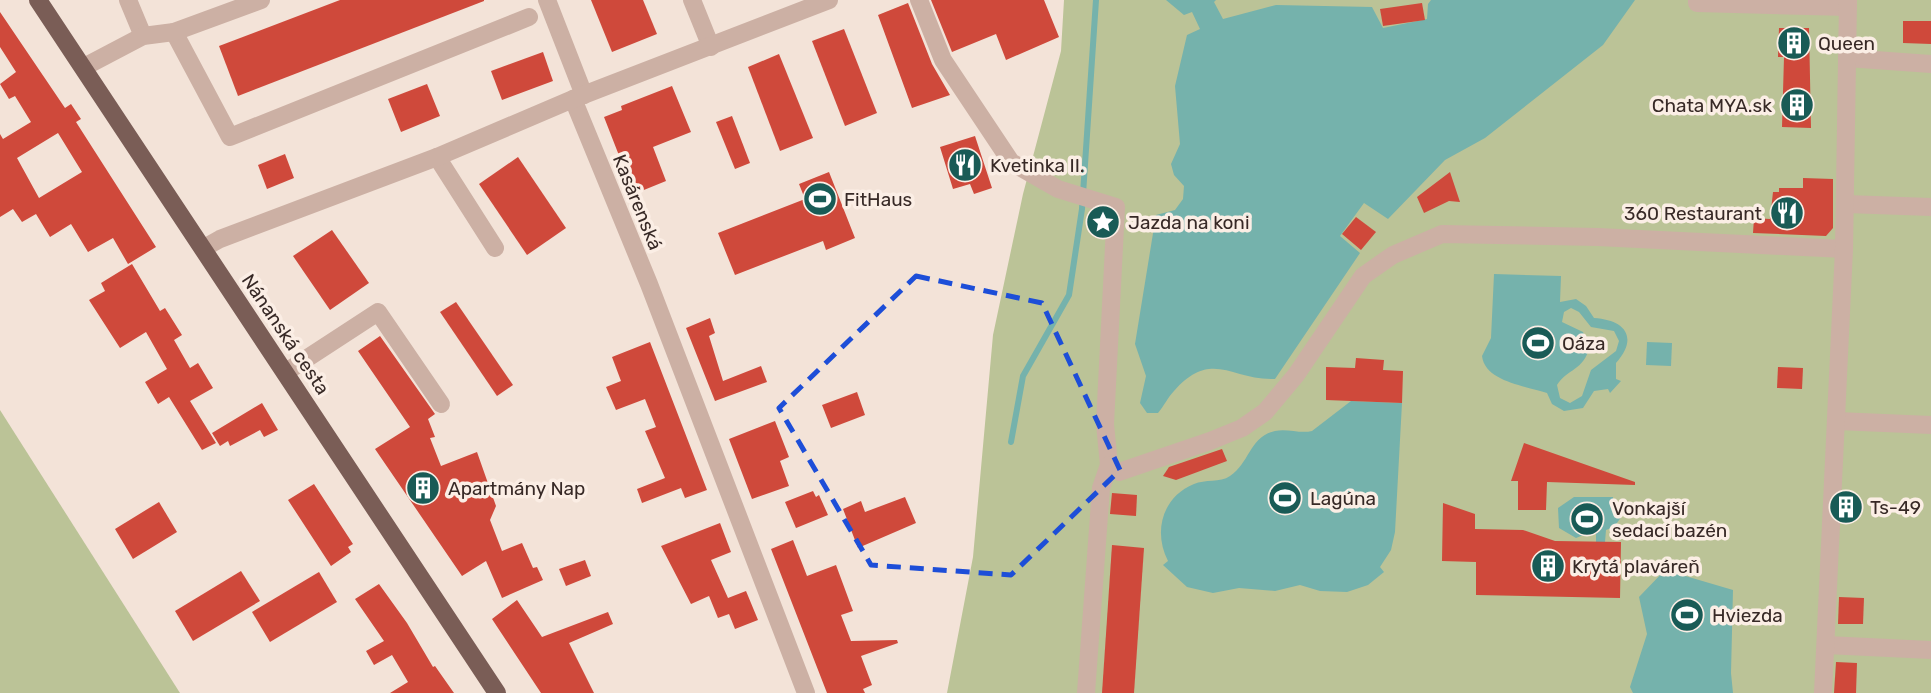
<svg xmlns="http://www.w3.org/2000/svg" width="1931" height="693" font-family="Rubik,sans-serif">
<rect width="100%" height="100%" fill="#f3e3d8"/>
<g fill="#bbc397">
<polygon points="1064,0 1931,0 1931,693 947,693 973,557 993,335 1023,194 1061,51"/>
<polygon points="0,410 180,693 0,693"/>
</g>
<g fill="#75b2ac" fill-rule="evenodd">
<path d="M1166 0H1216L1214 2 1223 19 1276 5 1372 7 1383 28 1427 19 1428 4 1431 0H1635L1603 45 1485 138 1445 160 1388 219 1364 203 1340 236 1360 253 1275 379C1232 381 1212 348 1174 391 1168 397 1164 406 1158 413H1147L1140 403 1146 376 1135 344 1156 215 1175 210 1183 199 1184 186 1174 175 1171 164 1180 144 1175 86 1187 35 1200 29 1192 12 1184 15Z"/>
<path d="M1494 274 1561 276 1560 302 1576 299 1586 306 1594 318C1625 320 1639 337 1616 363V379L1621 381 1610 393 1608 389 1594 391 1583 408 1564 411 1552 404 1547 393C1527 386 1485 382 1482 356L1491 338ZM1571 308 1579 312 1591 327 1614 331 1619 341 1616 351 1591 370 1582 396 1570 403 1560 398 1557 385C1567 369 1584 370 1589 348L1583 332 1562 322 1564 312Z"/>
<polygon points="1647,342 1672,343 1671,366 1646,365"/>
<path d="M1351 401 1402 403 1395 532 1391 550 1380 567 1384 572 1368 585 1347 592 1320 591 1300 585 1275 591 1239 588 1213 593 1187 587 1163 565 1168 561C1153 532 1162 497 1194 484 1205 479 1220 483 1230 476 1250 463 1249 437 1275 431 1287 428 1300 434 1312 431Z"/>
<polygon points="1574,497 1613,497 1613,508 1617,507 1622,516 1614,527 1606,530 1605,542 1596,542 1596,530 1576,538 1559,528 1558,508"/>
<polygon points="1665,570 1733,590 1731,673 1733,693 1633,693 1630,687 1647,634 1639,597"/>
</g>
<g fill="none" stroke-linecap="round" stroke-linejoin="round">
<polyline stroke="#75b2ac" stroke-width="6" points="1011,442 1023,376 1069,295 1082,209 1096,0"/>
</g>
<g fill="#cf493b" fill-rule="evenodd">
<polygon points="340,0 484,0 484,1 238,96 219,46"/>
<polygon points="591,0 643,0 657,34 612,52"/>
<polygon points="931,0 1044,0 1059,37 1006,60 996,34 952,52"/>
<polygon points="908,3 932,64 950,95 912,108 878,15"/>
<polygon points="1422,3 1425,20 1383,26 1380,9"/>
<path d="M0 12 65 108 71 104 81 119 76 122 156 247 128 264 113 238 88 252 71 224 50 237 36 214 22 222 13 209 0 217V134L3 139 31 122 15 96 9 99 0 84 16 72 0 47ZM58 133 82 172 39 198 17 158Z"/>
<polygon points="1903,21 1931,21 1931,44 1903,43"/>
<polygon points="1779,28 1809,28 1811,128 1782,127 1784,57 1778,57"/>
<polygon points="844,29 877,113 845,126 812,41"/>
<polygon points="543,52 553,81 502,100 491,71"/>
<polygon points="779,54 813,138 780,151 748,67"/>
<polygon points="427,84 440,116 401,132 388,99"/>
<polygon points="672,86 691,132 653,147 666,181 634,194 604,117 622,110 621,106"/>
<polygon points="732,116 750,163 735,169 716,122"/>
<polygon points="975,136 992,188 974,194 970,184 953,189 940,147"/>
<polygon points="285,154 294,178 267,189 258,165"/>
<polygon points="518,157 566,228 527,255 479,184"/>
<polygon points="829,172 855,238 826,250 823,241 735,275 718,233 805,199 799,184"/>
<polygon points="1450,172 1460,202 1449,201 1424,213 1417,197"/>
<polygon points="1803,178 1833,179 1833,228 1826,236 1753,233 1754,218 1770,219 1773,192 1779,192 1779,188 1803,188"/>
<polygon points="1356,217 1376,232 1361,250 1342,234"/>
<polygon points="332,230 369,283 330,310 293,256"/>
<polygon points="132,264 160,311 165,308 182,335 174,340 190,368 198,363 213,388 190,401 216,443 202,450 169,397 158,404 145,382 167,369 146,332 120,348 89,300 105,291 101,283"/>
<polygon points="456,302 513,385 497,396 440,312"/>
<polygon points="710,318 715,333 709,336 723,381 761,366 767,382 715,401 686,328"/>
<polygon points="380,336 435,414 428,419 435,437 430,438 441,466 477,452 496,506 490,520 502,551 522,543 533,568 537,567 543,580 502,598 486,561 462,576 375,449 410,427 358,351"/>
<polygon points="650,342 707,490 685,498 681,488 642,503 637,489 665,478 645,431 656,427 645,399 616,410 606,387 621,381 612,357"/>
<polygon points="1356,358 1384,360 1383,370 1403,371 1402,403 1326,400 1326,367 1355,368"/>
<polygon points="1778,367 1803,368 1802,389 1777,388"/>
<polygon points="857,392 865,415 831,428 822,405"/>
<polygon points="262,403 278,430 264,437 260,430 230,446 228,441 220,446 212,433"/>
<polygon points="775,421 789,457 780,461 789,486 752,499 729,439"/>
<polygon points="1524,443 1635,482 1635,485 1547,482 1546,510 1518,510 1518,481 1511,481"/>
<polygon points="1222,449 1227,461 1176,480 1163,476 1169,467"/>
<polygon points="314,484 353,544 348,547 351,552 331,566 288,500"/>
<polygon points="813,491 816,497 819,495 828,515 796,528 785,502"/>
<polygon points="1112,493 1137,495 1136,516 1110,514"/>
<polygon points="905,497 916,523 858,548 843,509 861,501 865,512"/>
<polygon points="159,502 177,532 133,559 115,529"/>
<polygon points="1443,503 1475,514 1475,529 1523,530 1555,541 1621,542 1620,598 1476,595 1476,562 1442,561"/>
<polygon points="720,523 731,552 711,560 728,598 746,591 758,620 735,629 729,614 718,618 709,596 691,604 661,546"/>
<polygon points="793,540 807,576 836,565 853,611 841,615 851,641 897,640 898,643 861,656 872,685 863,689 865,693 827,693 771,549"/>
<polygon points="1112,545 1144,548 1134,693 1102,693"/>
<polygon points="585,560 591,576 566,586 559,569"/>
<polygon points="241,571 260,601 193,641 175,611"/>
<polygon points="319,572 337,602 270,642 252,612"/>
<polygon points="379,584 407,623 433,667 435,666 454,693 390,693 408,682 392,655 374,665 366,651 384,641 355,599"/>
<polygon points="1839,597 1864,598 1863,624 1838,624"/>
<polygon points="517,600 542,637 608,612 613,624 569,643 594,693 541,693 492,619"/>
<polygon points="1836,662 1857,663 1856,693 1834,693"/>
</g>
<g fill="none" stroke-linecap="round" stroke-linejoin="round">
<g stroke="#ccb0a4" stroke-width="18">
<polyline points="128,0 143,36"/>
<polyline points="547,0 584,95"/>
<polyline points="692,0 711,47"/>
<polyline points="919,0 943,60 1011,162 1058,189 1116,207 1105,424 1109,465 1119,472 1210,441 1242,428 1265,412 1296,375 1363,276 1393,255 1442,234 1598,237 1844,249"/>
<polyline points="1697,0 1697,3 1848,7"/>
<polyline points="174,32 230,137 529,17"/>
<polyline points="1847,58 1931,64"/>
<polyline points="84,67 143,36 174,32 261,0"/>
<polyline points="573,99 649,284 806,693"/>
<polyline points="437,157 495,248"/>
<polyline points="1846,204 1931,207"/>
<polyline points="204,248 220,239 437,157 573,99 829,0"/>
<polyline points="286,372 378,312 441,404"/>
<polyline points="1837,421 1931,425"/>
<polyline points="1826,645 1931,650"/>
<polyline points="1086,693 1101,488 1109,465"/>
<polyline points="1823,693 1844,249 1848,0"/>
</g>
<polyline stroke="#7a5d56" stroke-width="18" points="38,0 497,693"/>
</g>
<path fill="none" stroke="#1d4ed8" stroke-width="5" stroke-dasharray="14 9" stroke-linejoin="round" d="M916 276 1042 303 1120 470 1011 575 871 565 779 408Z"/>
<defs>
<g id="building-disc" transform="scale(1.75)"><circle r="9.5" fill="#195b56" stroke="#fbeee5"/><path d="M-4-6H4V6H1V3H-1V6H-4ZM-2.5-4.3h1.7v1.8h-1.7ZM.8-4.3h1.7v1.8H.8ZM-2.5-1h1.7V.8h-1.7ZM.8-1h1.7V.8H.8Z" fill="#fff"/></g>
<g id="restaurant-disc" transform="scale(1.75)"><circle r="9.5" fill="#195b56" stroke="#fbeee5"/><path d="M-5-6h1v4h1v-4h1v4h1v-4h1v5L-1.5 .5V6h-2V.5L-5-1ZM5-6V6H3V1.5H1.5Q1.5-4 5-6Z" fill="#fff"/></g>
<g id="stadium-disc" transform="scale(1.75)"><circle r="9.5" fill="#195b56" stroke="#fbeee5"/><path d="M0-5a6.5 5 0 1 0 0 10a6.5 5 0 1 0 0-10ZM-3.5-1.8h7v3.6h-7Z" fill="#fff"/></g>
<g id="sight-disc" transform="scale(1.75)"><circle r="9.5" fill="#195b56" stroke="#fbeee5"/><path d="M0-6L1.8-2.2L6-1.7L2.9 1.2L3.7 5.4L0 3.3L-3.7 5.4L-2.9 1.2L-6-1.7L-1.8-2.2Z" fill="#fff"/></g>
</defs>
<g fill-rule="evenodd">
<use href="#building-disc" x="1794" y="43"/>
<use href="#building-disc" x="1797" y="105"/>
<use href="#restaurant-disc" x="965" y="165"/>
<use href="#stadium-disc" x="820" y="199"/>
<use href="#restaurant-disc" x="1787" y="213"/>
<use href="#sight-disc" x="1103" y="222"/>
<use href="#stadium-disc" x="1538" y="343"/>
<use href="#building-disc" x="423" y="488"/>
<use href="#stadium-disc" x="1285" y="498"/>
<use href="#building-disc" x="1846" y="507"/>
<use href="#stadium-disc" x="1587" y="519"/>
<use href="#building-disc" x="1548" y="566"/>
<use href="#stadium-disc" x="1687" y="615"/>
</g>
<g text-anchor="middle" stroke-width="7" stroke-linejoin="round" paint-order="stroke">
<g font-size="19" fill="#372926" stroke="#fbeee5" text-anchor="start">
<text x="1818" y="50">Queen</text>
<text x="1772" y="112" text-anchor="end">Chata MYA.sk</text>
<text x="990" y="172">Kvetinka II.</text>
<text x="844" y="206">FitHaus</text>
<text x="1762" y="220" text-anchor="end">360 Restaurant</text>
<text x="1128" y="229">Jazda na koni</text>
<text x="1562" y="350">Oáza</text>
<text x="448" y="495">Apartmány Nap</text>
<text x="1310" y="505">Lagúna</text>
<text x="1870" y="514">Ts-49</text>
<text x="1612" y="515">Vonkajší<tspan x="1612" dy="22">sedací bazén</tspan></text>
<text x="1572" y="573">Krytá plaváreň</text>
<text x="1712" y="622">Hviezda</text>
</g>
<g font-size="19" fill="#372926" stroke="#fbeee5">
<text transform="translate(638 202) rotate(68)" y="7">Kasárenská</text>
<text transform="translate(286 334) rotate(56)" y="7">Nánanská cesta</text>
</g>
</g>
</svg>
